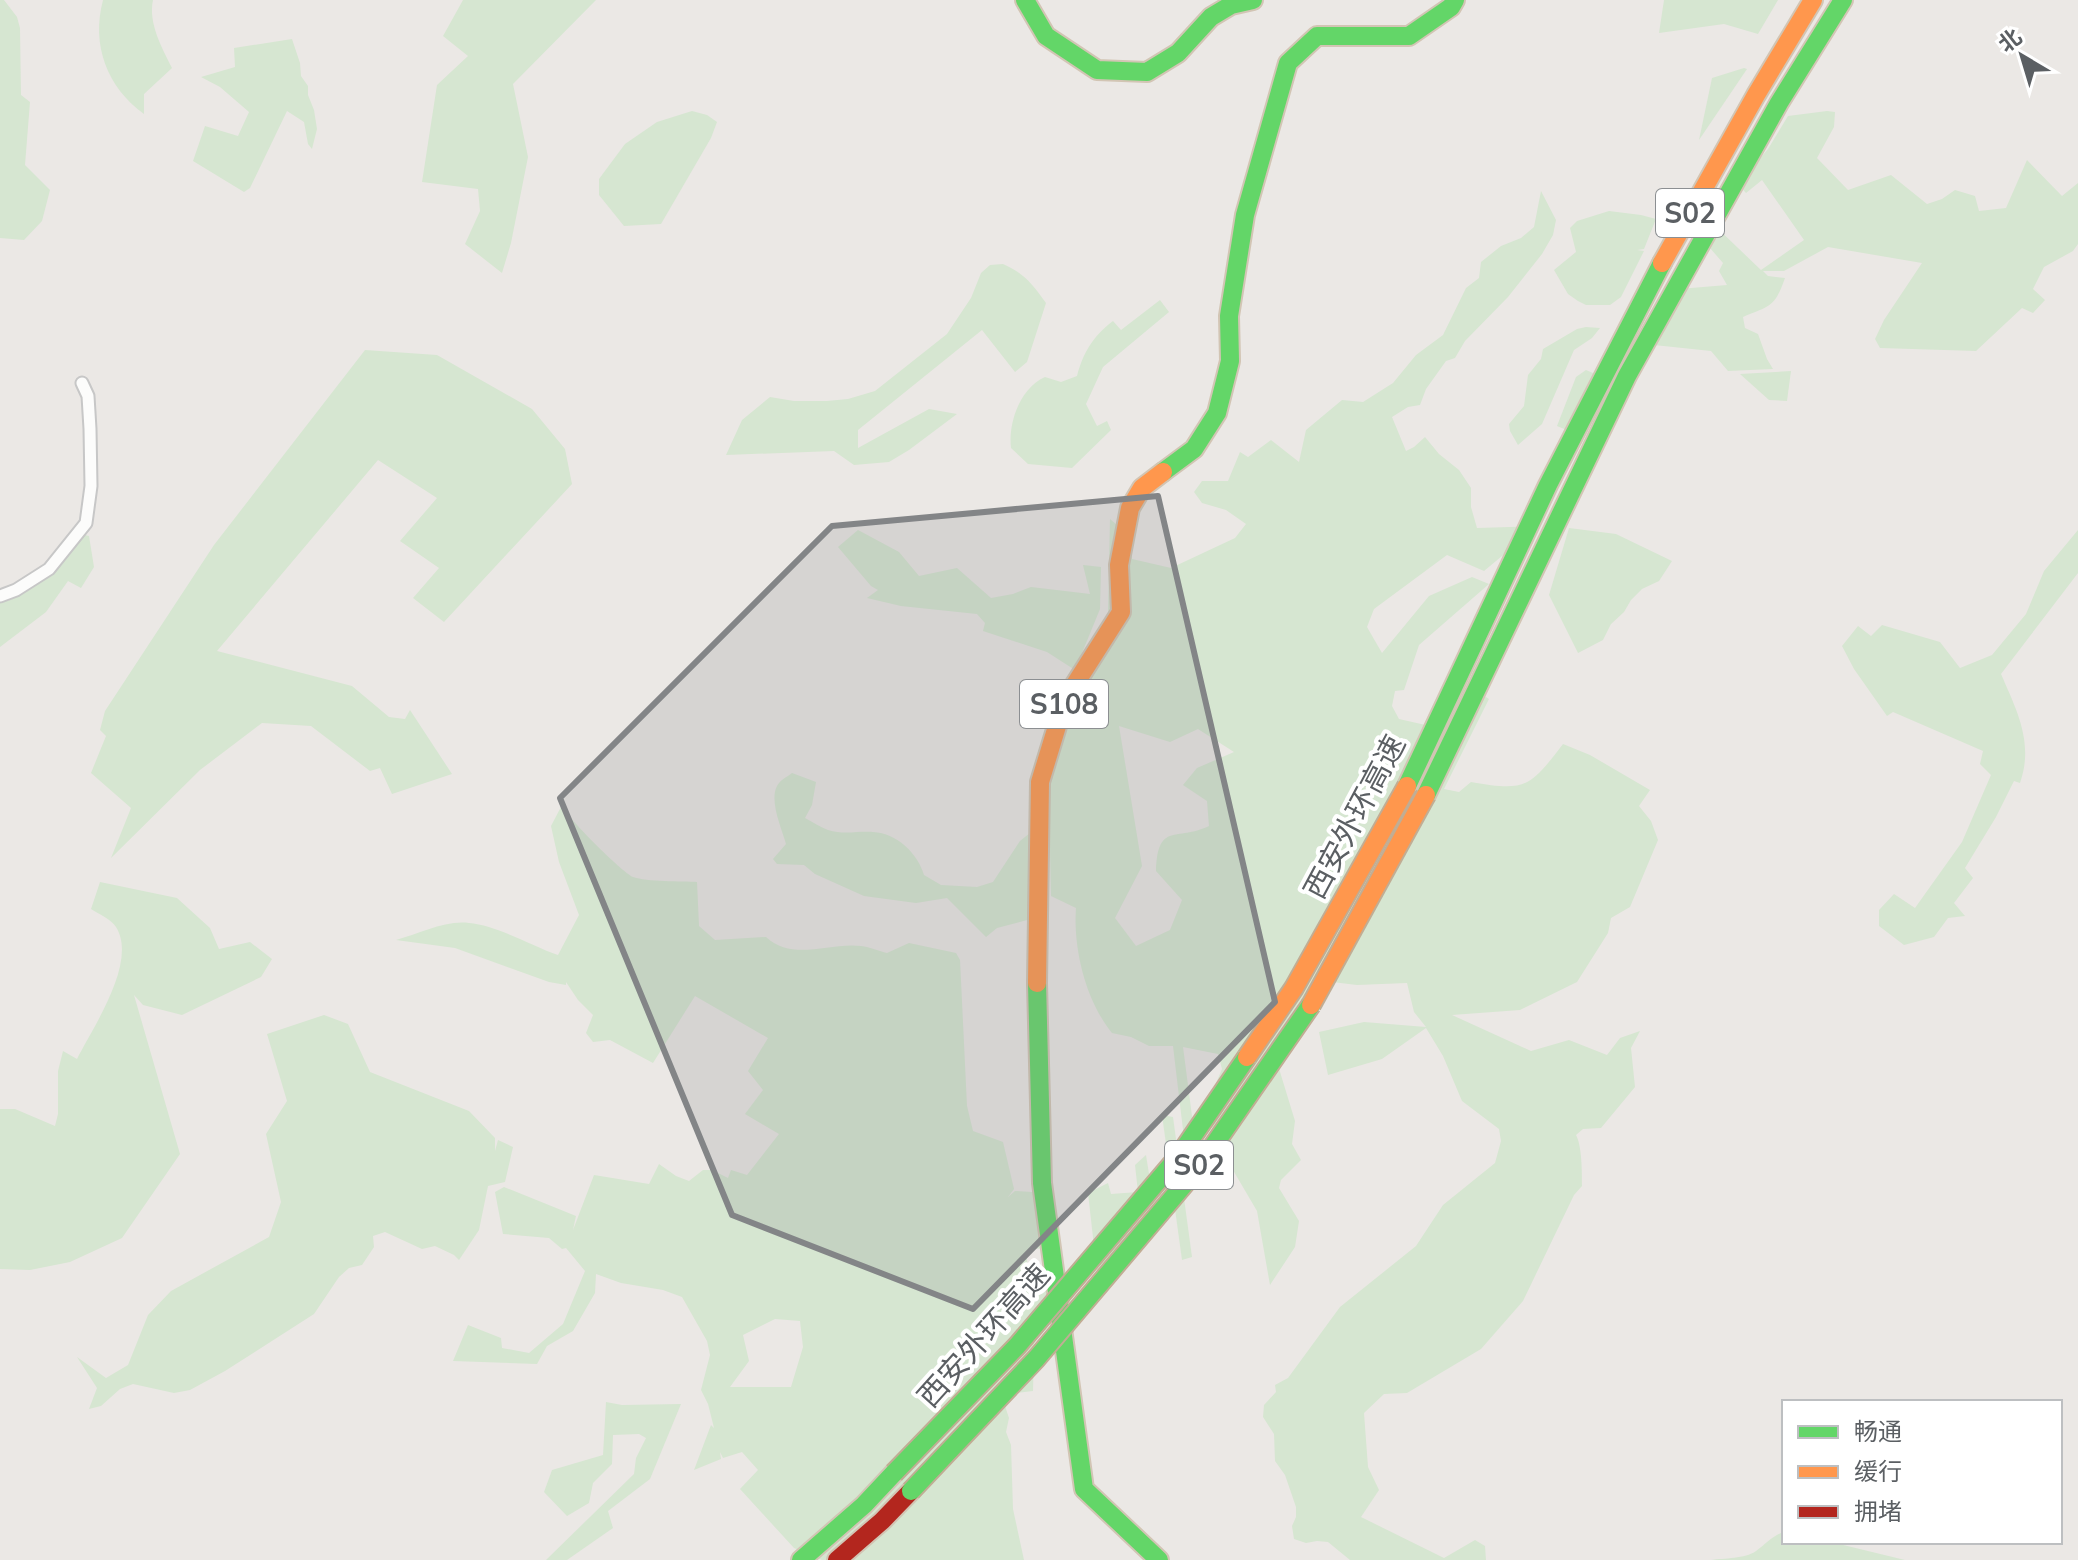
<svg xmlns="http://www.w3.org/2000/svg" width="2078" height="1560" font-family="Mulish,'Noto Sans SC',sans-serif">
<rect width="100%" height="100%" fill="#ebe8e5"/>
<g fill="#d6e6d1" fill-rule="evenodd">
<polygon points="0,0 4,0 17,17 20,28 21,95 30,102 25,165 50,190 42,221 24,240 0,238"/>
<path d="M103 0H153C148 23 162 48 172 68L144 94V114C107 87 91 45 103 0Z"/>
<polygon points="463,0 596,0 513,84 528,157 511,243 502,273 465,244 480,211 478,189 422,182 437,85 468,56 443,36"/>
<polygon points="1664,0 1778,0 1758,34 1724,24 1659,33"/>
<polygon points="292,39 300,63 301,76 308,86 308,95 314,110 317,129 312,149 308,144 304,122 287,111 250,188 244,192 193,161 205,126 238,136 249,112 220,87 201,77 235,67 234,48"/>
<polygon points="1744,68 1747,69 1699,140 1712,78"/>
<polygon points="692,111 707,115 717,122 711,138 661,224 624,226 599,195 599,179 625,144 657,122"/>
<path d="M1827 111 1835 112 1834 127 1817 158 1848 190 1891 175 1927 204 1942 199 1955 190 1975 196 1979 211 2006 208 2027 160 2062 196 2078 183V244L2073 251 2044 267 2033 289 2045 300 2033 313 2022 308 1976 351 1880 348 1875 339 1884 320 1922 263 1828 247 1784 271H1763L1768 276 1785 278C1775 307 1770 306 1743 317L1745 328 1758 334 1767 359 1773 369 1728 371 1711 351 1654 345 1679 289 1727 285 1719 271 1723 263 1703 240 1713 224 1761 270 1804 240 1762 180 1746 193 1738 184 1768 149 1788 116Z"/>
<path d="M1541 191 1556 220 1553 235 1542 254 1508 297 1465 341 1455 358 1446 361 1426 389 1420 405 1408 407 1392 417 1406 451 1414 447 1425 437 1439 454 1459 470 1471 488V507L1477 528 1538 526 1484 571 1447 555 1374 609 1367 627 1382 653 1429 596 1472 577 1489 584 1419 645 1404 690 1395 691 1392 706 1399 719 1430 726 1447 690 1472 688 1489 699 1444 789 1459 792 1471 782C1526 792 1530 787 1563 744L1590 755 1650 790 1639 806 1651 821 1658 840 1630 907 1611 918 1608 933 1577 982 1520 1010 1452 1015 1531 1051 1569 1040 1607 1055 1620 1038 1640 1031 1631 1048 1635 1087 1601 1128 1583 1129 1576 1135C1582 1146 1582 1172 1582 1186L1574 1195 1523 1301 1481 1349 1407 1393 1384 1394 1364 1413 1368 1467 1379 1490 1361 1517 1444 1558 1475 1540 1485 1546 1486 1560H1350L1328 1542 1317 1541 1306 1543 1294 1539 1292 1526 1296 1517V1507L1285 1475 1275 1461 1274 1434 1263 1417 1264 1405 1276 1392 1275 1385 1288 1378 1340 1307 1416 1246 1443 1205 1495 1163 1501 1141 1499 1129 1462 1101 1443 1056 1426 1028 1382 1059 1328 1075 1319 1032 1364 1022 1426 1027 1414 1012 1407 983 1357 985 1324 981C1315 1017 1303 1037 1280 1066L1277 1062 1295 1121 1292 1144 1301 1160 1281 1180 1279 1188 1299 1221 1295 1247 1270 1285 1257 1211 1213 1136 1210 1097 1222 1069 1218 1054 1183 1047 1199 1170 1189 1180 1173 1046H1149L1131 1037 1112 1033C1086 1001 1073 949 1076 908L1051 896 1048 760 1108 614 1110 519 1132 538V559L1171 568 1235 538 1246 524 1226 510 1202 503 1194 492 1202 481H1228L1240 452 1248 457 1271 440 1299 462 1306 430 1342 400 1363 402 1393 383 1416 355 1443 335 1466 288 1479 278 1481 262 1501 246 1521 238 1534 227ZM1119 726 1170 742 1198 729 1234 752 1197 768 1183 785 1207 801 1209 826C1176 842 1158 821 1156 871L1182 900 1170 930 1136 946 1115 918 1142 866Z"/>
<polygon points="1609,211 1641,215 1656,219 1644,249 1637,250 1644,251 1621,297 1610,305 1586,305 1578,301 1568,294 1554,270 1576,252 1570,228 1577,221"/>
<path d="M1003 264C1024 273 1033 285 1046 303L1027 362 1015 372 982 330 858 430V448L929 409 957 414 909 450 889 462 854 465 834 451 726 455 742 420 770 397 794 401H827L848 399 875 391 947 334 971 298 981 273 990 265Z"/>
<path d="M1160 300 1169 312 1103 367 1086 404 1097 426 1107 421 1111 430 1072 468 1028 464 1011 448C1008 423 1020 388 1045 377L1061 382 1077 376C1083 353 1093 336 1113 321L1121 330Z"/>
<polygon points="1586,327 1600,328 1592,338 1574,350 1542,424 1518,445 1510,431 1509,424 1524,406 1528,375 1541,359 1543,349 1577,329"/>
<polygon points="365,350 437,355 532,409 565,449 572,484 444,622 413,598 439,568 400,541 437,498 378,460 217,651 352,686 389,717 405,719 410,710 452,774 392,794 380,768 370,771 311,726 262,723 200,770 111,858 131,808 91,773 106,736 100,730 105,711 214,545"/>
<polygon points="1625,351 1642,359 1591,396 1574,433 1557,426 1576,377 1586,370 1609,380"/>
<polygon points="1791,371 1787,401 1769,400 1740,374"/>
<polygon points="1569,528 1616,534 1672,561 1659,581 1642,589 1631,600 1624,612 1611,624 1603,640 1578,653 1549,595"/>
<polygon points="858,530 899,552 919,576 957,568 991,598 1013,594 1031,587 1090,594 1083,565 1101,567 1100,609 1075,670 1047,652 983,631 985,623 977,614 901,606 867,598 878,590 871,586 838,547"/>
<path d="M2078 530V573L2001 674C2017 711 2034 743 2020 783L2014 781 1996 817 1965 868 1973 878 1954 903 1965 916 1948 918 1934 937 1904 945 1879 926V910L1894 894 1915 908 1962 842 1991 775 1980 764 1983 751 1893 712 1887 716 1854 669 1842 646 1858 626 1871 636 1882 625 1940 642 1960 668 1992 655 2026 614 2044 571Z"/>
<polygon points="81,534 89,536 94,567 81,588 68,581 46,612 0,647 0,601 8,601 52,572"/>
<path d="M792 773 816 782 812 805 805 818C813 822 820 827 828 830 843 835 858 831 873 832 897 833 918 854 924 875L941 885 977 887 993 882 1020 841 1040 825 1042 916 997 928 986 937 947 898 916 903 864 896 815 874 804 865 777 864 773 859 786 844C782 829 769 801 777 786 780 780 787 777 792 773Z"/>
<path d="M562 805C565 816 622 872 633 877 646 882 682 881 697 882L699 926 715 940 766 937C793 962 829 942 861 946 870 947 879 951 887 953L909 943 956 953 960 960 967 1106 973 1131 1003 1142 1014 1189 1008 1197 1015 1191 1048 1193 1054 1247 1026 1250 1028 1270 1061 1272 1070 1310 1035 1314 1033 1391 1015 1393 1005 1406 1009 1418 1006 1432 1011 1445 1013 1509 1024 1560H822L794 1548 740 1489 758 1470 742 1452 723 1458 720 1452 721 1459 694 1470 711 1425 714 1428 708 1404 701 1390 710 1355 707 1341 682 1297 663 1290 621 1283 596 1274 595 1293 573 1331 547 1346 537 1364 453 1361 468 1325 501 1338 502 1348 529 1353 563 1324 585 1271 566 1248 562 1249 549 1238 503 1234 495 1192 504 1187 576 1216 573 1230 594 1175 649 1184 659 1164 676 1176 689 1181 703 1170H712L728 1178 731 1170 747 1175 779 1134 745 1114 763 1090 748 1071 768 1038 695 996 653 1063 610 1040 593 1042 586 1033 593 1015 578 1000 566 982V985L549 982 455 948 396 940C419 934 445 920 469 923 496 925 532 946 558 955L579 915 559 862 551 826ZM775 1319 800 1321 803 1347 791 1387H730L749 1361 743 1335Z"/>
<path d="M100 882 177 898 210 928 219 949 250 942 272 959 261 977 182 1015 143 1005 134 995 180 1154 122 1238 70 1262 30 1270 0 1269V1109H15L55 1126 58 1114V1071L63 1051 77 1059C93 1027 138 962 116 927 112 920 99 914 91 909Z"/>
<polygon points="324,1015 348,1024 370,1072 469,1111 495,1138 495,1151 498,1140 513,1147 505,1182 488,1186 479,1230 459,1260 454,1255 435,1246 422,1249 385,1232 373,1236 374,1247 362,1265 349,1268 339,1277 314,1314 225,1371 190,1390 174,1393 133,1384 120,1389 101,1406 89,1409 97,1388 77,1357 106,1378 128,1365 148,1315 171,1291 269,1237 281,1202 266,1134 287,1101 267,1034"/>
<polygon points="1162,1115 1173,1117 1192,1257 1182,1260"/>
<polygon points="1146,1155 1157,1224 1097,1273 1088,1193 1108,1183 1111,1194 1138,1192 1135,1165"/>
<polygon points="606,1402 622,1405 681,1404 650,1479 608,1511 613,1528 567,1560 546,1560 634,1474 636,1458 646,1438 639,1434 613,1435 612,1464 593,1483 589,1503 567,1516 544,1492 552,1470 603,1455"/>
<path d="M1783 1532 1784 1542H1831L1905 1560H1711C1724 1558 1745 1559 1756 1551 1766 1544 1771 1537 1783 1532Z"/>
</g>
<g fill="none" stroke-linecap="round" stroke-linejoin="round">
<g stroke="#c7c7c7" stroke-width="15">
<polyline id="street" points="0,596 16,590 49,569 86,523 91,486 90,429 88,396 82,383"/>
</g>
<g stroke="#d2c5b4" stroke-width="22">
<g id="fast">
<polyline points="1025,0 1046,36 1097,70 1147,72 1178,53 1211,17 1231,5 1253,0"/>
<polyline points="1163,472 1194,449 1217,413 1230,361 1229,316 1245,215 1288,63 1317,36 1409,36 1451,7 1455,0"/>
<polyline points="1407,786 1548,485 1662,263"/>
<polyline points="1426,795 1627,376 1779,103 1843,0"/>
<polyline points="1037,983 1042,1183 1084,1489 1159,1560"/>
<polyline points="801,1560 864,1505 894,1473"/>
</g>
</g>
<g stroke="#d2c5b4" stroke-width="22">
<g id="slow">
<polyline points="1662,263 1756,95 1813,0"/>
<polyline points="1037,983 1040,782 1065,700 1121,612 1119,565 1130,508 1142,488 1163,472"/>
</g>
</g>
<g stroke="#d2c5b4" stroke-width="22">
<polyline id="jam" points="837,1560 882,1521 911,1491"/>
</g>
<use href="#street" stroke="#fcfcfb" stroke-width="11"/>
<use href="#fast" stroke="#63d668" stroke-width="18"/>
<use href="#slow" stroke="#ff974d" stroke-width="18"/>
<use href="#jam" stroke="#b3261e" stroke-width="18"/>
<g stroke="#c1ad94" stroke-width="22" stroke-linecap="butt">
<g id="fast-bridge">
<polyline points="894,1473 1017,1346 1179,1156 1247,1057"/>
<polyline points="911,1491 1036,1359 1198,1168 1311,1005"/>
</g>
</g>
<g stroke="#c1ad94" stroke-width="22" stroke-linecap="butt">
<g id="slow-bridge">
<polyline points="1311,1005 1426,795"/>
<polyline points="1247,1057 1294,988 1407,786"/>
</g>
</g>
<use href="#fast-bridge" stroke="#63d668" stroke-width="18"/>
<use href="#slow-bridge" stroke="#ff974d" stroke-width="18"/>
</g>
<path fill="#838587" fill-opacity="0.2" stroke="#838587" stroke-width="6" stroke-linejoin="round" d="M1158 496 1275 1002 973 1309 732 1215 560 798 832 526Z"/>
<g text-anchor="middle" stroke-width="8" stroke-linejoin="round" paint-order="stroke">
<g fill="#fff" stroke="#8c8f92" stroke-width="2">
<rect x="1656" y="189" width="68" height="48" rx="6"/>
<rect x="1020" y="680" width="88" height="48" rx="6"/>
<rect x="1165" y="1141" width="68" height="48" rx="6"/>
</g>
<g font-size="28" font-weight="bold" fill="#5b5f63">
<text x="1690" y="223">S02</text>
<text x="1064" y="714">S108</text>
<text x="1199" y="1175">S02</text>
</g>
<g font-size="30" fill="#5b5f63" stroke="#fff">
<text transform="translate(1355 817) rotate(-62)" y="10">西安外环高速</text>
<text transform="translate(984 1336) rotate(-48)" y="10">西安外环高速</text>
</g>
</g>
<rect x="1782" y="1400" width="280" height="144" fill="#ffffff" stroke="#bdbfc1" stroke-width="2"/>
<rect x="1798" y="1426" width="40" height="12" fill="#63d668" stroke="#bdbfc1" stroke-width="2"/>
<text x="1854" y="1440" font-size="24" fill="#5b5f63">畅通</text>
<rect x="1798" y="1466" width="40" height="12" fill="#ff974d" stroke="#bdbfc1" stroke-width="2"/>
<text x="1854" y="1480" font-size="24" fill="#5b5f63">缓行</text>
<rect x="1798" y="1506" width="40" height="12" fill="#b3261e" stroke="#bdbfc1" stroke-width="2"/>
<text x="1854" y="1520" font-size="24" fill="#5b5f63">拥堵</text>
<g transform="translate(2022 56) rotate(322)" stroke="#ffffff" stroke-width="6" paint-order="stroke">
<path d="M0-6L14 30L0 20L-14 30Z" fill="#5b5f63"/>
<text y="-12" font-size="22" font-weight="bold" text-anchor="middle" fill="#5b5f63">北</text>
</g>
</svg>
